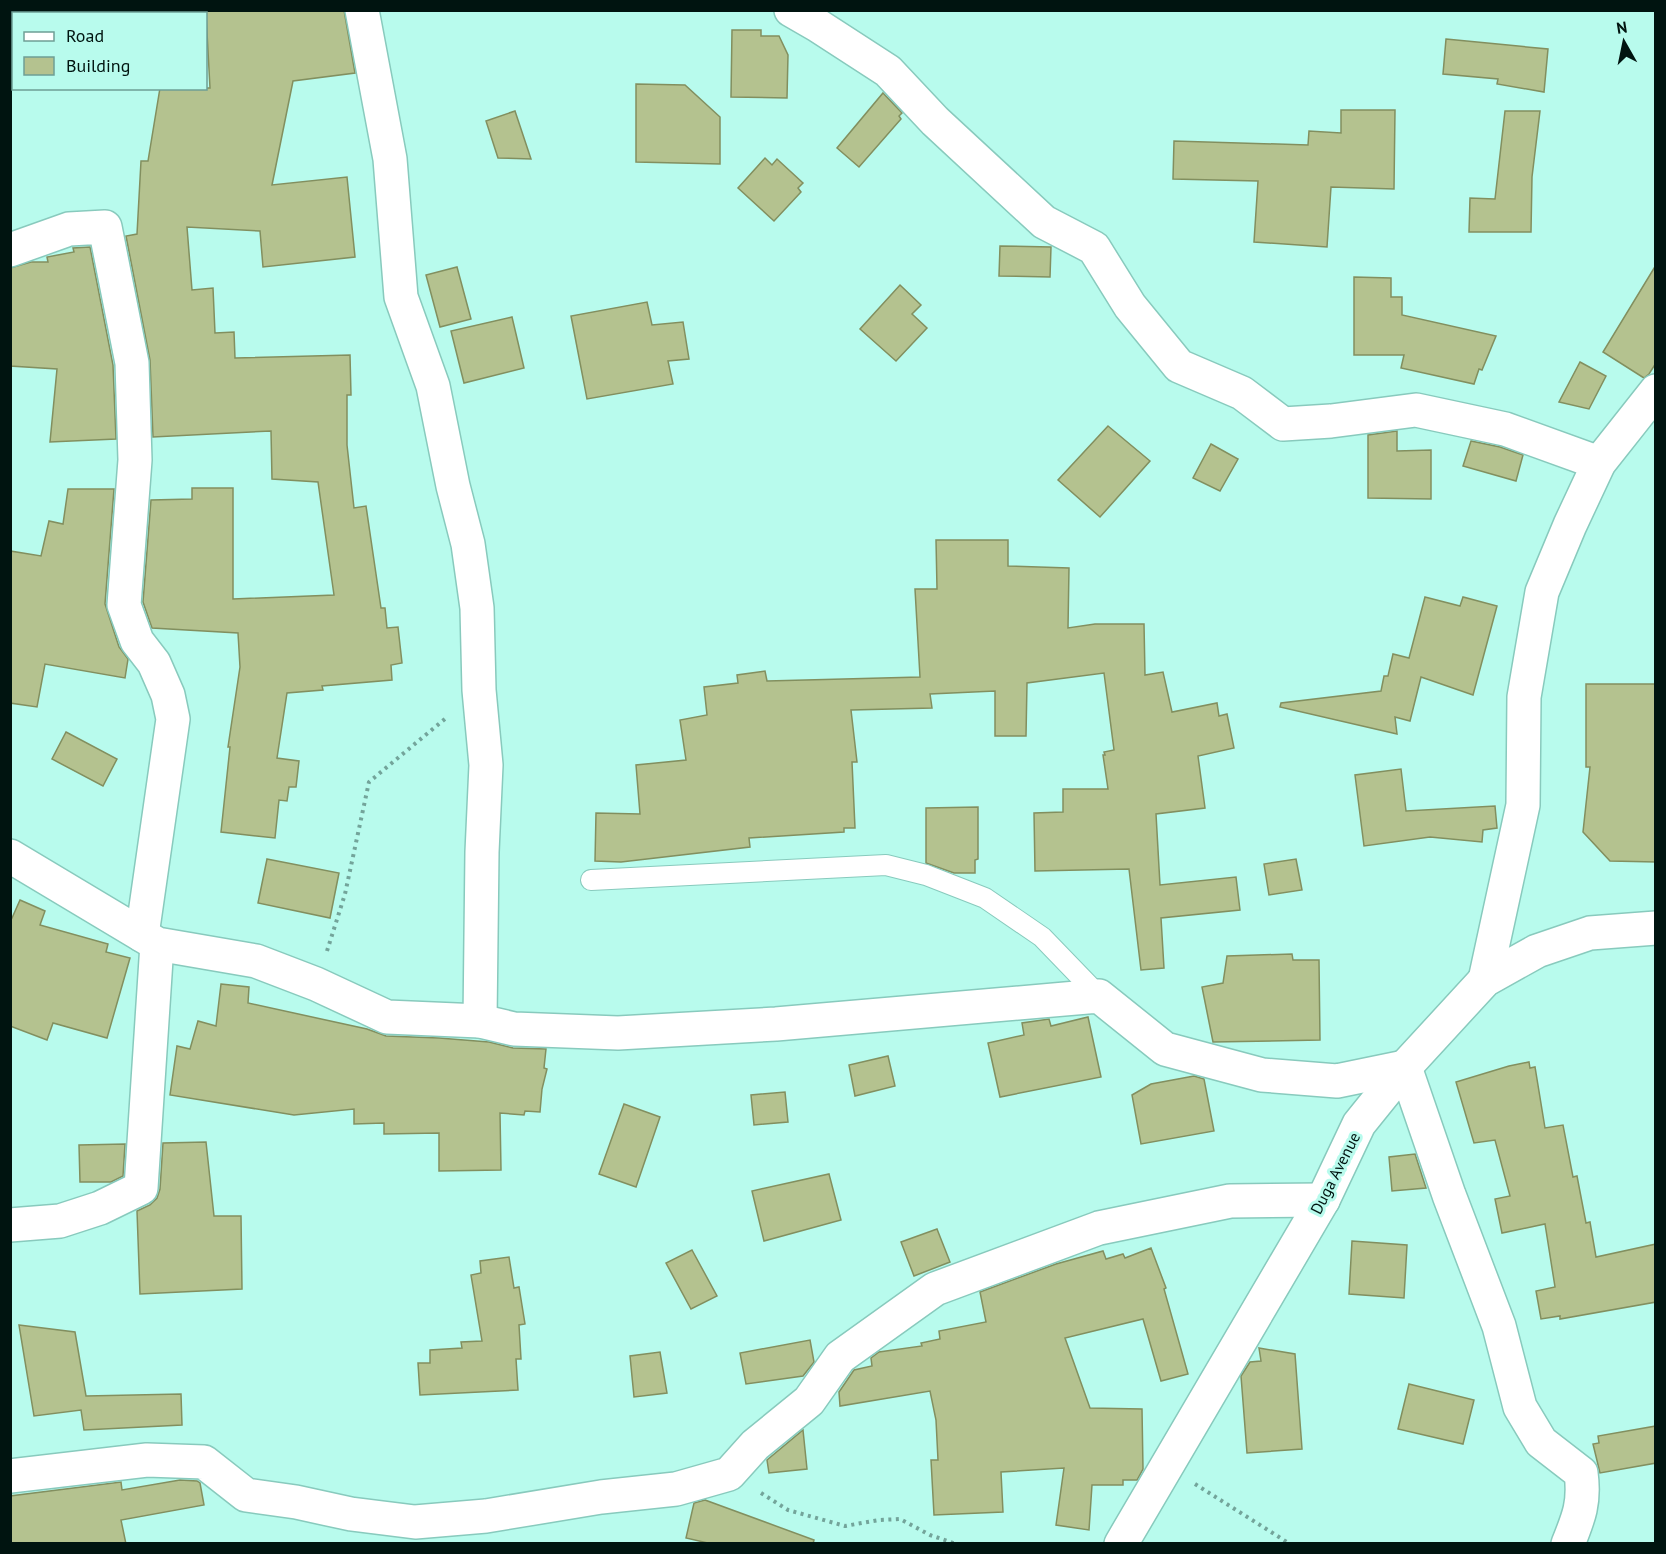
<svg xmlns="http://www.w3.org/2000/svg" width="1666" height="1554" font-family="'PT Sans',sans-serif">
<rect width="100%" height="100%" fill="#b8fbed"/>
<g fill="#b4c28f" stroke="#828f5f" stroke-width="1.5">
<polygon points="204,10 344,10 355,73 293,81 272,185 347,177 355,257 263,267 260,231 187,227 192,290 213,288 215,333 234,332 235,358 350,355 351,395 347,395 347,445 354,508 366,506 381,608 385,608 387,628 398,627 402,663 391,665 392,680 322,686 323,690 287,693 277,758 299,761 296,787 289,787 287,801 279,800 275,838 221,832 230,747 228,747 240,667 238,633 152,628 143,602 151,500 192,499 192,488 233,488 233,599 334,595 318,482 272,479 271,431 153,437 150,360 126,236 137,234 141,161 148,161 160,88 210,88 206,14"/>
<polygon points="732,30 761,30 761,36 779,36 788,55 787,98 731,97"/>
<polygon points="1446,39 1548,49 1544,92 1497,84 1498,79 1443,74"/>
<polygon points="636,84 685,85 720,117 720,164 636,162"/>
<polygon points="883,93 902,113 899,116 901,119 859,167 837,148"/>
<polygon points="1341,110 1395,110 1394,189 1331,187 1327,247 1254,242 1258,181 1173,179 1174,141 1308,145 1309,131 1341,133"/>
<polygon points="515,111 531,159 498,158 486,121"/>
<polygon points="1505,111 1540,111 1532,177 1531,232 1469,232 1470,198 1495,199"/>
<polygon points="765,158 772,165 777,159 803,183 798,188 801,192 774,221 738,188"/>
<polygon points="1000,246 1051,247 1050,277 999,276"/>
<polygon points="90,247 113,365 116,439 50,442 57,369 10,366 10,268 31,262 48,262 47,257 74,252 73,248"/>
<polygon points="1656,265 1656,363 1649,374 1644,378 1603,352"/>
<polygon points="457,267 471,319 440,327 426,275"/>
<polygon points="1354,277 1391,278 1391,297 1402,297 1402,315 1496,336 1482,370 1479,369 1474,384 1401,368 1404,355 1354,355"/>
<polygon points="900,285 921,305 912,314 927,328 896,361 860,329"/>
<polygon points="647,302 652,325 683,322 689,359 668,361 673,384 587,399 571,316"/>
<polygon points="512,317 524,368 464,383 451,331"/>
<polygon points="1580,362 1606,376 1589,409 1559,402"/>
<polygon points="1108,426 1150,461 1100,517 1058,480"/>
<polygon points="1397,431 1397,451 1431,450 1431,499 1368,498 1368,435"/>
<polygon points="1471,441 1500,447 1523,455 1516,481 1463,466"/>
<polygon points="1211,444 1238,459 1220,491 1193,478"/>
<polygon points="68,489 114,489 105,604 119,647 128,659 125,678 45,664 37,707 10,703 10,551 41,556 49,521 63,524"/>
<polygon points="936,540 1008,540 1008,566 1069,568 1068,628 1095,624 1144,624 1145,675 1163,672 1172,712 1217,703 1219,716 1227,714 1234,748 1198,756 1205,808 1156,814 1160,885 1236,877 1240,910 1161,918 1164,968 1141,970 1129,869 1035,871 1034,813 1063,812 1063,789 1108,789 1103,755 1105,755 1104,752 1114,750 1104,673 1027,683 1026,736 995,736 995,691 930,694 932,708 851,710 857,762 852,762 855,828 844,828 844,832 749,838 750,847 621,862 595,861 596,813 640,814 636,765 686,760 680,720 707,715 704,687 738,683 737,675 765,671 767,681 920,677 915,589 937,589"/>
<polygon points="1425,597 1460,606 1463,597 1497,606 1473,695 1421,677 1410,721 1395,717 1397,734 1280,707 1281,703 1381,691 1384,676 1388,676 1393,654 1409,658"/>
<polygon points="1586,684 1656,684 1656,862 1610,861 1583,832 1590,767 1586,767"/>
<polygon points="66,732 117,759 103,786 52,759"/>
<polygon points="1401,769 1406,811 1495,806 1497,828 1483,830 1482,842 1430,837 1364,846 1355,775"/>
<polygon points="978,807 978,859 975,860 975,873 954,873 926,863 926,808"/>
<polygon points="267,859 339,873 330,918 258,903"/>
<polygon points="1296,859 1302,890 1269,895 1264,864"/>
<polygon points="20,900 45,911 40,925 108,944 106,952 130,958 107,1038 53,1023 47,1040 10,1026 10,917 12,918"/>
<polygon points="1292,954 1293,960 1319,960 1320,1040 1213,1042 1202,987 1223,983 1227,956"/>
<polygon points="221,984 249,987 248,1003 367,1029 386,1036 439,1038 489,1042 513,1048 546,1049 544,1068 547,1069 542,1089 540,1112 525,1111 524,1115 500,1113 501,1170 439,1171 439,1133 384,1134 384,1123 354,1124 354,1109 294,1115 170,1095 177,1046 190,1049 198,1021 216,1026"/>
<polygon points="1088,1017 1101,1077 1000,1097 988,1043 1024,1035 1022,1023 1049,1019 1051,1026"/>
<polygon points="888,1056 895,1086 855,1096 849,1065"/>
<polygon points="1529,1062 1530,1068 1535,1067 1545,1128 1563,1125 1573,1177 1577,1176 1586,1223 1590,1222 1596,1257 1656,1244 1656,1302 1560,1319 1560,1316 1541,1319 1536,1291 1555,1287 1545,1224 1502,1233 1495,1199 1510,1196 1495,1140 1474,1143 1456,1082 1509,1066"/>
<polygon points="1194,1076 1204,1079 1214,1131 1141,1144 1132,1095 1151,1084"/>
<polygon points="785,1092 788,1122 754,1125 751,1095"/>
<polygon points="624,1104 660,1117 636,1187 599,1174"/>
<polygon points="206,1142 214,1216 241,1216 242,1289 140,1294 137,1211 150,1205 157,1198 160,1189 163,1143"/>
<polygon points="125,1144 123,1176 111,1182 80,1182 79,1145"/>
<polygon points="1415,1154 1426,1188 1392,1191 1389,1157"/>
<polygon points="829,1174 841,1220 764,1241 752,1191"/>
<polygon points="937,1229 950,1262 914,1276 901,1242"/>
<polygon points="1352,1241 1407,1245 1404,1298 1349,1294"/>
<polygon points="1151,1248 1166,1288 1164,1289 1188,1374 1161,1381 1143,1319 1065,1338 1090,1408 1142,1409 1143,1469 1137,1480 1123,1480 1123,1485 1092,1485 1089,1530 1056,1525 1064,1468 1001,1472 1003,1512 934,1515 931,1460 938,1460 936,1420 930,1391 840,1406 839,1392 854,1370 872,1366 871,1358 879,1352 922,1346 921,1343 940,1339 939,1331 986,1322 980,1292 1056,1264 1103,1251 1106,1259 1123,1254 1125,1258"/>
<polygon points="692,1250 717,1296 691,1309 666,1263"/>
<polygon points="509,1257 514,1288 519,1287 525,1324 519,1325 521,1359 516,1359 518,1390 420,1395 418,1363 430,1363 430,1350 462,1348 461,1342 482,1341 471,1275 481,1273 480,1261"/>
<polygon points="19,1325 75,1332 86,1396 181,1394 182,1425 84,1430 81,1410 34,1416"/>
<polygon points="810,1340 814,1362 803,1376 746,1384 740,1353"/>
<polygon points="1259,1348 1295,1354 1302,1449 1247,1453 1241,1376 1250,1362 1261,1361"/>
<polygon points="660,1352 667,1393 634,1397 630,1356"/>
<polygon points="1409,1384 1474,1400 1463,1444 1398,1429"/>
<polygon points="1656,1426 1656,1463 1600,1473 1593,1444 1599,1443 1598,1436"/>
<polygon points="803,1430 807,1469 769,1473 767,1460"/>
<polygon points="180,1480 197,1481 200,1483 204,1505 121,1520 126,1544 10,1544 10,1496 121,1482 122,1490"/>
<polygon points="705,1500 814,1540 813,1544 712,1544 686,1538 694,1503"/>
</g>
<g fill="none" stroke-linecap="round" stroke-linejoin="round">
<g stroke="#88cabd" stroke-width="22">
<polyline id="lane" points="591,880 886,865 926,875 985,898 1042,937 1099,996"/>
</g>
<g stroke="#88cabd" stroke-width="36">
<g id="street">
<polyline points="362,10 390,159 401,297 433,386 453,486 468,544 477,608 479,690 486,765 482,852 480,1021"/>
<polyline points="791,10 817,25 888,71 935,121 1044,222 1094,248 1130,306 1179,366 1242,393 1283,424 1331,421 1416,410 1505,429 1599,463"/>
<polyline points="10,250 69,229 105,227 132,363 135,460 124,605 137,641 154,663 168,695 173,719 142,935"/>
<path d="M10 856 157 944 256 961 316 984 387 1017 480 1021 514 1029 618 1033 776 1024 1099 996 1165 1049 1262 1075 1337 1081 1405 1067 1449 1195 1499 1326 1520 1407 1541 1442 1581 1473C1585 1502 1579 1517 1568 1544"/>
<polyline points="1485,980 1523,805 1524,697 1542,592 1570,525 1599,463 1656,391"/>
<polyline points="10,1225 60,1221 100,1208 141,1188 157,944"/>
<polyline points="10,1476 147,1460 204,1462 246,1495 296,1502 351,1514 415,1522 486,1516 601,1497 676,1489 729,1474 755,1445 809,1401 840,1357 935,1289 1099,1228 1230,1201 1323,1200"/>
<polyline points="1121,1544 1323,1200 1359,1124 1405,1067 1485,980 1537,951 1590,933 1656,928"/>
</g>
</g>
<g stroke="#73a49a" stroke-width="4" stroke-dasharray="3 4.5" stroke-linecap="butt">
<polyline points="327,951 345,894 369,782 446,718"/>
<polyline points="1195,1484 1290,1544"/>
<polyline points="761,1493 788,1510 845,1526 879,1520 900,1519 930,1535 956,1544"/>
</g>
<use href="#lane" stroke="#fff" stroke-width="20"/>
<use href="#street" stroke="#fff" stroke-width="33"/>
</g>
<g text-anchor="middle" stroke-width="6" stroke-linejoin="round" paint-order="stroke">
<g font-size="16" fill="#001410" stroke="#b8fbed">
<text transform="translate(1335 1173) rotate(-63)" y="6">Duga Avenue</text>
</g>
</g>
<rect width="1666" height="1554" fill="none" stroke="#001410" stroke-width="24"/>
<rect x="12" y="12" width="195" height="78" fill="#b8fbed" stroke="#6e9f95" stroke-width="1.5"/>
<rect x="24" y="32" width="30" height="9" fill="#ffffff" stroke="#6e9f95" stroke-width="1.5"/>
<text x="66" y="42" font-size="18" fill="#001410">Road</text>
<rect x="24" y="57" width="30" height="18" fill="#b4c28f" stroke="#6e9f95" stroke-width="1.5"/>
<text x="66" y="72" font-size="18" fill="#001410">Building</text>
<g transform="translate(1624 42) rotate(351)" stroke="#b8fbed" stroke-width="4.5" paint-order="stroke">
<path d="M0-4.5L10 22L0 15L-10 22Z" fill="#001410"/>
<text y="-9" font-size="16" font-weight="bold" text-anchor="middle" fill="#001410">N</text>
</g>
</svg>
